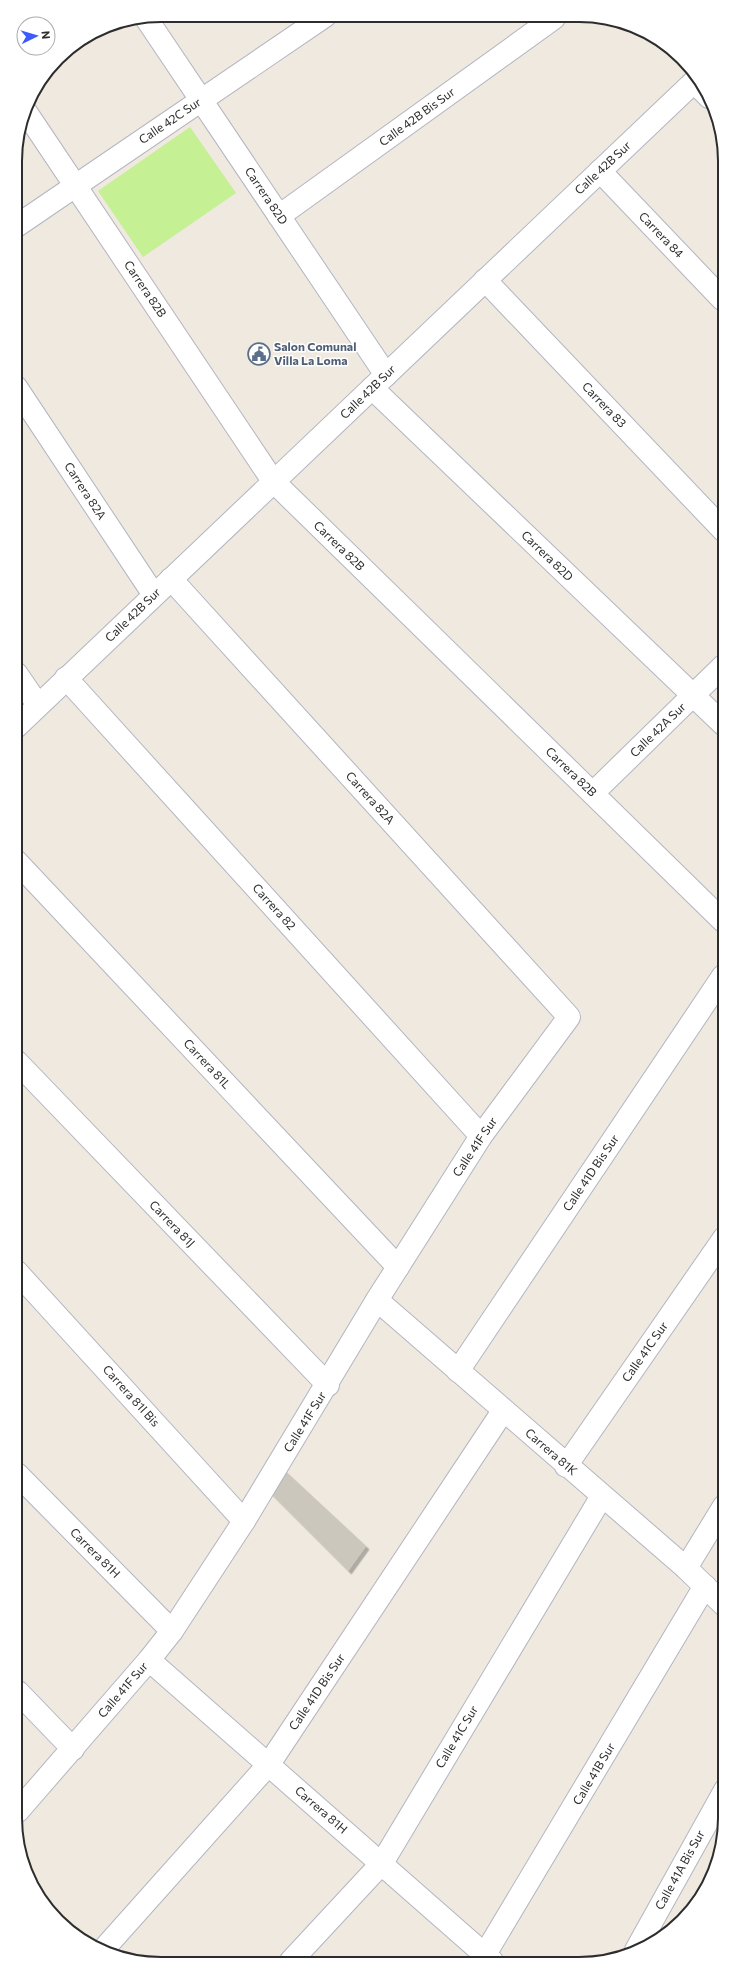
<svg xmlns="http://www.w3.org/2000/svg" width="740" height="1979" font-family="Commissioner,sans-serif">
<defs>
<filter id="shadow"><feDropShadow dx="3.5" dy="3.5" stdDeviation="0" flood-color="#0004"/></filter>
</defs>
<rect width="100%" height="100%" fill="#efe9df"/>
<polygon fill="#c6f094" points="190,127 236,193 143,257 98,191"/>
<polygon fill="#cbc7bd" filter="url(#shadow)" points="281,1467 366,1546 348,1571 267,1490"/>
<g fill="none" stroke-linecap="round" stroke-linejoin="round">
<g stroke="#b3b5c1" stroke-width="24">
<g id="minor">
<polyline points="146,18 386,375"/>
<polyline points="694,82 709,97"/>
<polyline points="26,112 273,481 723,921"/>
<polyline points="600,171 722,299"/>
<polyline points="279,216 554,18"/>
<polyline points="15,227 325,16"/>
<polyline points="485,280 723,530"/>
<polyline points="16,387 154,595"/>
<polyline points="372,388 723,724"/>
<polyline points="16,673 38,705"/>
<polyline points="66,678 481,1136"/>
<polyline points="593,793 723,666"/>
<polyline points="16,861 398,1267"/>
<polyline points="17,1062 328,1385"/>
<polyline points="17,1272 244,1521"/>
<polyline points="377,1300 686,1568 724,1605"/>
<polyline points="458,1371 723,976"/>
<polyline points="566,1466 724,1238"/>
<polyline points="17,1474 172,1631"/>
<polyline points="686,1568 724,1506"/>
<polyline points="149,1660 492,1961"/>
<polyline points="18,1692 73,1749"/>
<polyline points="18,1811 149,1660 172,1631 244,1521 377,1300 481,1136 569,1017 171,579"/>
<polyline points="636,1950 725,1790"/>
<polyline points="102,1951 269,1764 503,1411"/>
<polyline points="291,1961 382,1863 602,1496"/>
<polyline points="481,1961 705,1586"/>
</g>
</g>
<g stroke="#b3b5c1" stroke-width="24">
<polyline id="tertiary" points="16,727 698,78"/>
</g>
<use href="#minor" stroke="#fff" stroke-width="22"/>
<use href="#tertiary" stroke="#fff" stroke-width="22"/>
</g>
<defs>
<g id="civic-ring" transform="scale(1.15)"><circle r="9.5" fill="#fff" stroke="#5c6f8a" stroke-width="1.5"/><path d="M-.6-6.5H3V-4.5H.6V-3L4-1V1h2V6H-6V1h2V-1L-.6-3ZM-1.2 2.5V6h2.4V2.5Z" fill="#5c6f8a"/></g>
</defs>
<g fill-rule="evenodd">
<use href="#civic-ring" x="259" y="354"/>
</g>
<g text-anchor="middle" stroke-width="3" stroke-linejoin="round" paint-order="stroke">
<g font-size="12" fill="#2d2d2d" stroke="#fff">
<text transform="translate(417 117) rotate(-36)" y="4">Calle 42B Bis Sur</text>
<text transform="translate(170 121) rotate(-34)" y="4">Calle 42C Sur</text>
<text transform="translate(603 168) rotate(-43)" y="4">Calle 42B Sur</text>
<text transform="translate(266 196) rotate(56)" y="4">Carrera 82D</text>
<text transform="translate(661 235) rotate(46)" y="4">Carrera 84</text>
<text transform="translate(145 289) rotate(56)" y="4">Carrera 82B</text>
<text transform="translate(368 392) rotate(-44)" y="4">Calle 42B Sur</text>
<text transform="translate(604 405) rotate(46)" y="4">Carrera 83</text>
<text transform="translate(85 491) rotate(57)" y="4">Carrera 82A</text>
<text transform="translate(339 546) rotate(44)" y="4">Carrera 82B</text>
<text transform="translate(547 556) rotate(44)" y="4">Carrera 82D</text>
<text transform="translate(133 615) rotate(-44)" y="4">Calle 42B Sur</text>
<text transform="translate(658 730) rotate(-44)" y="4">Calle 42A Sur</text>
<text transform="translate(571 772) rotate(44)" y="4">Carrera 82B</text>
<text transform="translate(370 798) rotate(48)" y="4">Carrera 82A</text>
<text transform="translate(274 907) rotate(48)" y="4">Carrera 82</text>
<text transform="translate(207 1064) rotate(47)" y="4">Carrera 81L</text>
<text transform="translate(475 1147) rotate(-56)" y="4">Calle 41F Sur</text>
<text transform="translate(591 1173) rotate(-56)" y="4">Calle 41D Bis Sur</text>
<text transform="translate(172 1224) rotate(46)" y="4">Carrera 81J</text>
<text transform="translate(645 1352) rotate(-55)" y="4">Calle 41C Sur</text>
<text transform="translate(131 1396) rotate(48)" y="4">Carrera 81I Bis</text>
<text transform="translate(305 1422) rotate(-58)" y="4">Calle 41F Sur</text>
<text transform="translate(551 1452) rotate(41)" y="4">Carrera 81K</text>
<text transform="translate(95 1553) rotate(45)" y="4">Carrera 81H</text>
<text transform="translate(123 1690) rotate(-49)" y="4">Calle 41F Sur</text>
<text transform="translate(317 1692) rotate(-56)" y="4">Calle 41D Bis Sur</text>
<text transform="translate(457 1737) rotate(-59)" y="4">Calle 41C Sur</text>
<text transform="translate(594 1774) rotate(-59)" y="4">Calle 41B Sur</text>
<text transform="translate(321 1810) rotate(41)" y="4">Carrera 81H</text>
<text transform="translate(680 1870) rotate(-61)" y="4">Calle 41A Bis Sur</text>
</g>
<g font-size="12" font-weight="bold" fill="#4e5e75" stroke="#fff" text-anchor="start">
<text x="274" y="351">Salon Comunal<tspan x="274" dy="14">Villa La Loma</tspan></text>
</g>
</g>
<path d="M0 0H740V1979H0ZM161 22H579A139 139 0 0 1 718 161V1818A139 139 0 0 1 579 1957H161A139 139 0 0 1 22 1818V161A139 139 0 0 1 161 22Z" fill="#fff" fill-rule="evenodd"/>
<path fill="none" stroke="#2d2d2d" stroke-width="2" d="M161 22H579A139 139 0 0 1 718 161V1818A139 139 0 0 1 579 1957H161A139 139 0 0 1 22 1818V161A139 139 0 0 1 161 22Z"/>
<g transform="translate(36 36) rotate(85)"><circle r="19" fill="#ffffff" stroke="#ababab"/>
<path d="M0-3L7 15L0 10L-7 15Z" fill="#3c5aff"/>
<text y="-6" font-size="11" font-weight="bold" text-anchor="middle" fill="#2d2d2d">N</text>
</g>
</svg>
